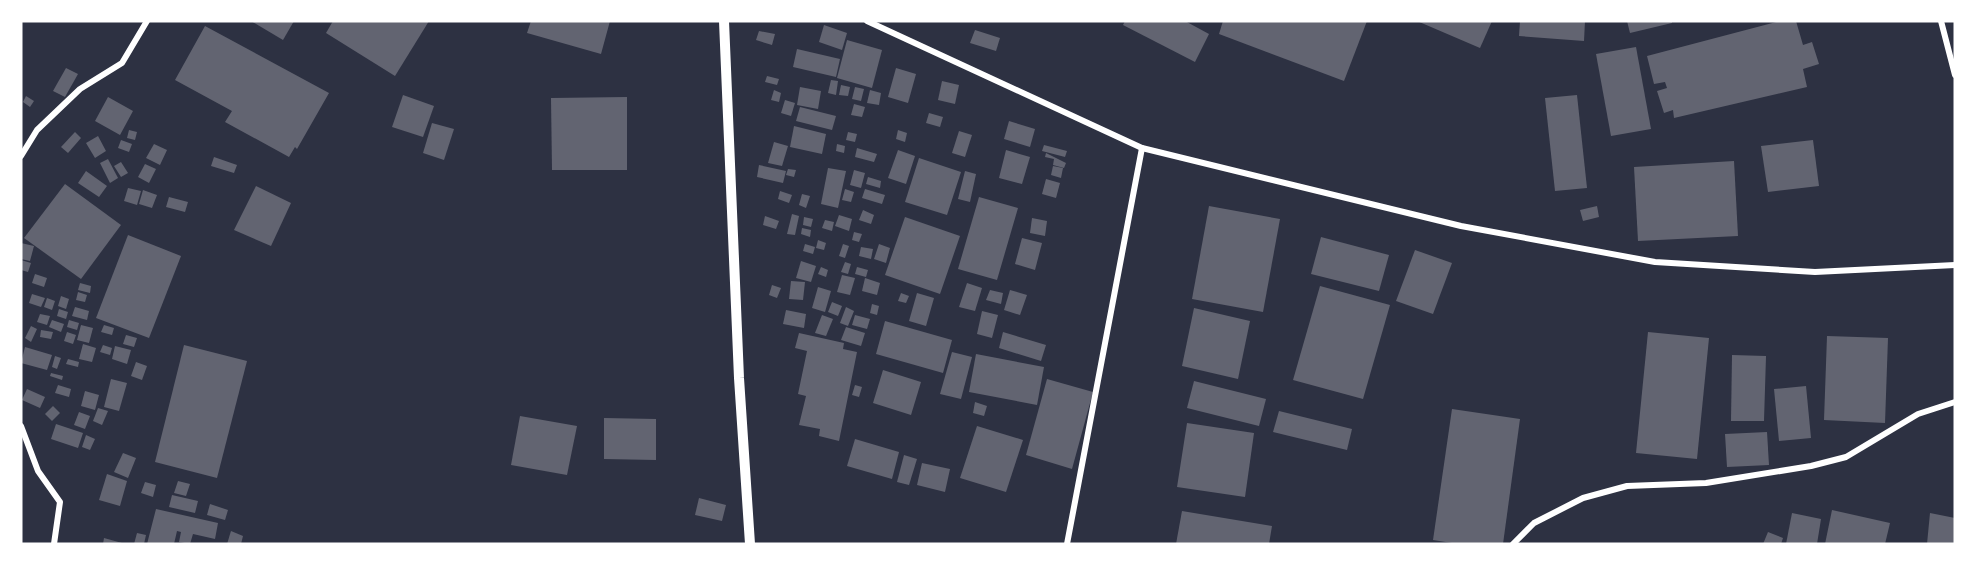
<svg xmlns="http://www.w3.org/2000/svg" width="1976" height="565" font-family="Cabin,sans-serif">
<rect width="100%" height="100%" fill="#2d3142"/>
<g fill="#626471">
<polygon points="251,21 294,21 283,40"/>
<polygon points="333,21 429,21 395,76 326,33"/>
<polygon points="531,21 610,21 601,54 527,33"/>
<polygon points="1125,21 1185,21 1209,34 1195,62 1123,25"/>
<polygon points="1223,21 1367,21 1344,81 1219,34"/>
<polygon points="1417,21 1492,21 1480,48"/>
<polygon points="1520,21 1585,21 1584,41 1519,36"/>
<polygon points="1627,21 1672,21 1672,23 1630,33"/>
<polygon points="1780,21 1796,21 1803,45 1812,42 1819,64 1803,69 1807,87 1674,118 1673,110 1664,113 1657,91 1667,88 1665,82 1654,84 1647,56"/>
<polygon points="824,25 847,33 842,50 819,42"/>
<polygon points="205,26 329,93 297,149 295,147 289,157 225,122 232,111 175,80"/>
<polygon points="975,30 1000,38 996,51 970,43"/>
<polygon points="759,31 775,34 772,45 756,40"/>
<polygon points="847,40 882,50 872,88 837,78"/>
<polygon points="1636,47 1651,129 1611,136 1596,54"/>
<polygon points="797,49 840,59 836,77 793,67"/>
<polygon points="66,68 78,74 65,97 53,91"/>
<polygon points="896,68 916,74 908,103 888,97"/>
<polygon points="767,76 779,79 777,85 765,82"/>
<polygon points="831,80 838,81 836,95 828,93"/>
<polygon points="942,81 959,85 955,104 938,100"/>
<polygon points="841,85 850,87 848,96 839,95"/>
<polygon points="800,87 821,91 818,109 797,105"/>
<polygon points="855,87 864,89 861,101 852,99"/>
<polygon points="774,90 781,93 779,102 771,100"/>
<polygon points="870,90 881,93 879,105 867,103"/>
<polygon points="403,95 434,106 423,137 392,127"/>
<polygon points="1577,95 1587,188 1555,191 1545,98"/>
<polygon points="26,96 34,101 30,107 23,102"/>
<polygon points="108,97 133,111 120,135 95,121"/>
<polygon points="627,97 627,170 552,170 551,98"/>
<polygon points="785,100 795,103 791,116 781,113"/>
<polygon points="854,104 865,107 862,117 851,115"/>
<polygon points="800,107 836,116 832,130 796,121"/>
<polygon points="929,113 943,117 940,127 926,123"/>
<polygon points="1009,121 1035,129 1030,147 1004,139"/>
<polygon points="432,123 454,129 444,160 423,153"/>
<polygon points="794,126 826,134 822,154 790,147"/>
<polygon points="129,130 137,132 135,140 127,138"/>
<polygon points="898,130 907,133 905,142 896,139"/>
<polygon points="959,131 972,135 965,157 952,153"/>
<polygon points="75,132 81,138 68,153 61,147"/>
<polygon points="848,132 857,134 855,142 846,140"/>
<polygon points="98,136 106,151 95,158 86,143"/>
<polygon points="121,140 132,144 129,152 118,148"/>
<polygon points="1813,140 1819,186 1768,192 1761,146"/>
<polygon points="774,142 788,146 782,166 768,163"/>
<polygon points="154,144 167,150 160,165 146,158"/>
<polygon points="837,144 845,146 844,153 836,151"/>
<polygon points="1044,145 1067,151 1065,157 1042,151"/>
<polygon points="857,148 877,154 874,162 855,157"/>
<polygon points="898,150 915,156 906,184 888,178"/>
<polygon points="1006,150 1030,157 1022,184 999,178"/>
<polygon points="1046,153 1066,163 1064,168 1053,165 1054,159 1045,157"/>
<polygon points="214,157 237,165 234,173 211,166"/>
<polygon points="919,158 961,172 947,215 905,202"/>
<polygon points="108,159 118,178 110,183 100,163"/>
<polygon points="1734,161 1738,236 1638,241 1634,167"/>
<polygon points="121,162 128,173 121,177 114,166"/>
<polygon points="145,164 156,169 149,183 138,177"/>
<polygon points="759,165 786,171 783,183 757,177"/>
<polygon points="1053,166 1063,168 1061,178 1051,175"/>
<polygon points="828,168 846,171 838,208 821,204"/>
<polygon points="788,169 796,170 794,177 786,175"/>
<polygon points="854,170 865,173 861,188 850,185"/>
<polygon points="86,171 107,186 99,197 78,183"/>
<polygon points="965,171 976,174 970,202 958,199"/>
<polygon points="868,177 881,181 880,188 866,184"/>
<polygon points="1046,179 1060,183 1056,198 1042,194"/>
<polygon points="65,184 121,225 81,279 24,238"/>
<polygon points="256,186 291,203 271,246 234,230"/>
<polygon points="128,188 141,191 137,205 124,201"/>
<polygon points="845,189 854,192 851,202 842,200"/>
<polygon points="865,189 885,195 882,204 862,198"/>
<polygon points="143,190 157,195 152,208 139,204"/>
<polygon points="780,191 792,195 789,203 778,199"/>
<polygon points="802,194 810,196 806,208 799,205"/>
<polygon points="169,197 188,202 185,212 166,207"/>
<polygon points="979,197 1018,208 997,280 958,269"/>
<polygon points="1209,206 1280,219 1263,312 1192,299"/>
<polygon points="1597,206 1599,217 1583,221 1580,210"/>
<polygon points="863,210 874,215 871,224 859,220"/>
<polygon points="792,214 799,216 795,235 787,234"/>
<polygon points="839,215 852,219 849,231 835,226"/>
<polygon points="765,216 779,221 776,229 763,225"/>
<polygon points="804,217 813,219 811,227 803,225"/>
<polygon points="905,217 960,236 940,294 885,275"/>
<polygon points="1032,218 1047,221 1045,236 1030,233"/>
<polygon points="825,220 834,222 832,231 822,228"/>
<polygon points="802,228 811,230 810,237 801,234"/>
<polygon points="854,232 862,234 859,242 852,240"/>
<polygon points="128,235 181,256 149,338 96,318"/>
<polygon points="1321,237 1389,255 1379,291 1311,274"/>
<polygon points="1022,238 1042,243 1035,270 1015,264"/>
<polygon points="818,240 826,243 824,250 816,248"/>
<polygon points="21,243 34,246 30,261 21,259"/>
<polygon points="805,244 815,247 813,254 803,251"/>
<polygon points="843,244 849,246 845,258 839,256"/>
<polygon points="879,244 890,248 886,263 874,259"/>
<polygon points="861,247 873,249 871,259 859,256"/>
<polygon points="1415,250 1452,263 1433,314 1396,301"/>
<polygon points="21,260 31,263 28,272 21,270"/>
<polygon points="801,261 816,266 811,282 796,278"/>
<polygon points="845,262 851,264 848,274 841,272"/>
<polygon points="821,267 828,270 826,277 818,274"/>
<polygon points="857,267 868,270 866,277 855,274"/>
<polygon points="35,274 47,278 44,287 32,283"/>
<polygon points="842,275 855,278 850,295 837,292"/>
<polygon points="865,278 880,283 877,295 862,291"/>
<polygon points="791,281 805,282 803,300 789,299"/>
<polygon points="80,283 91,286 90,293 78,290"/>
<polygon points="967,283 982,288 975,311 959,307"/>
<polygon points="772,285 781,288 777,298 769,295"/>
<polygon points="1320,286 1390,305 1363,399 1293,380"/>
<polygon points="818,287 831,291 825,312 812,308"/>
<polygon points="990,290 1003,293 1001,304 986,300"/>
<polygon points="1010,290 1027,295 1020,315 1004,310"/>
<polygon points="78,292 87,295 85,302 76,300"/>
<polygon points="901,293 909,296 906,303 898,301"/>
<polygon points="917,293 934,298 926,326 909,321"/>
<polygon points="32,294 45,298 41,307 29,303"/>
<polygon points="61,296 69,299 66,309 58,306"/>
<polygon points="47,298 55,301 52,310 44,307"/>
<polygon points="832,302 842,306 838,316 828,312"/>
<polygon points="872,304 879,306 877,315 870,313"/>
<polygon points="75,307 89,311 87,320 72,316"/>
<polygon points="846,307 854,311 848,326 840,323"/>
<polygon points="1194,308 1250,321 1238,379 1182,366"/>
<polygon points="59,309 68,312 66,319 57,316"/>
<polygon points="786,310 806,314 804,328 783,324"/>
<polygon points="982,311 998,315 992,338 977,334"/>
<polygon points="40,314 50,316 47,325 37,322"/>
<polygon points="822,315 833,319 826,336 815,333"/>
<polygon points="855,315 870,319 867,329 852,325"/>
<polygon points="52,320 64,324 61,332 49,327"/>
<polygon points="69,320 79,323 77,330 67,327"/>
<polygon points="885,321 952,340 943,373 876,354"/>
<polygon points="81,325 93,328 89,343 77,340"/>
<polygon points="104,325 114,328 112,335 101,332"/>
<polygon points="31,326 37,329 31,342 25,338"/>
<polygon points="846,327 865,333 861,346 841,340"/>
<polygon points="41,330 53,332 51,339 40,337"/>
<polygon points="67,332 76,335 73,344 64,341"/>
<polygon points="1003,332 1046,345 1041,361 999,348"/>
<polygon points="1648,332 1709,338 1697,459 1636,453"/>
<polygon points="799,333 844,343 843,349 857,352 839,441 819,436 820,429 799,425 806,396 798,394 807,351 795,348"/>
<polygon points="126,335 137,338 134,347 123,344"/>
<polygon points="1827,336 1888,338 1885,423 1824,420"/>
<polygon points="83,344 96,348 92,362 79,359"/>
<polygon points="103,345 112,348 110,355 100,352"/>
<polygon points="184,345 247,361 217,478 155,462"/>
<polygon points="115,346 131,350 127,364 112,359"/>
<polygon points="25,347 52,355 47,370 21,363"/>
<polygon points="952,352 972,357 961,399 940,394"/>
<polygon points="976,354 1044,367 1037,405 969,392"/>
<polygon points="1732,355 1766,356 1764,421 1731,421"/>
<polygon points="55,356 61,358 57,369 52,367"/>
<polygon points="68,359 79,362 78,367 66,364"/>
<polygon points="136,362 147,366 142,380 131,376"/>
<polygon points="883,370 921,382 911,415 873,403"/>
<polygon points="51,373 63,376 62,380 50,376"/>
<polygon points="111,379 127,383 119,411 104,407"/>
<polygon points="1047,379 1093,392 1072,469 1026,455"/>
<polygon points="1194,381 1266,399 1259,426 1187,408"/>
<polygon points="58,385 71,389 69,397 55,393"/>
<polygon points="855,385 862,387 859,397 852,395"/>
<polygon points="1806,386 1811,438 1779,441 1774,389"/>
<polygon points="27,389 45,397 40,408 22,400"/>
<polygon points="85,391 99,395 95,410 81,406"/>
<polygon points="975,402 987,406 984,416 973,413"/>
<polygon points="53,406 60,413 52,421 45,414"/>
<polygon points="98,408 108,411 102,425 93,421"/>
<polygon points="1452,409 1520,419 1503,544 1458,544 1433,540"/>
<polygon points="1279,411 1352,429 1347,450 1273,432"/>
<polygon points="79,412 90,416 85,429 74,425"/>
<polygon points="520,416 577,426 567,475 511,465"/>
<polygon points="604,418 656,419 656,460 604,459"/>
<polygon points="1187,423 1254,433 1245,497 1177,487"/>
<polygon points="56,424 83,433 78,448 51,439"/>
<polygon points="977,426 1023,440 1006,492 960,478"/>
<polygon points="1767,432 1769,465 1727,467 1725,434"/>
<polygon points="86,435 95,439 90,450 82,447"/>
<polygon points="855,439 899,452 892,479 847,466"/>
<polygon points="123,453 136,458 128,478 114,472"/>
<polygon points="904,455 917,459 909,485 897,482"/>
<polygon points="922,463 950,469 945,492 917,485"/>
<polygon points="107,474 127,481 120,506 99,500"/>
<polygon points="178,481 190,484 186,496 174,493"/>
<polygon points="145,482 156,485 153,497 141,493"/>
<polygon points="172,495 198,501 195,513 169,507"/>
<polygon points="699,498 726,505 722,521 695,515"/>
<polygon points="210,504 228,510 225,520 207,515"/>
<polygon points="156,509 218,523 215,539 193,534 190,544 179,542 181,532 177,531 174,544 147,544"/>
<polygon points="1832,510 1890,523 1885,544 1825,544"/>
<polygon points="1182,511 1272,526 1269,544 1176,544"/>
<polygon points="1792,513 1821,519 1817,544 1786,544"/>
<polygon points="1930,513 1955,518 1955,544 1927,544"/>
<polygon points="231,531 243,536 241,544 227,544"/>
<polygon points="1768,532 1783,538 1781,544 1763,544"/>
<polygon points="137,533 146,535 144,544 134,544"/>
<polygon points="104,538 122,543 122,544 103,544"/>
</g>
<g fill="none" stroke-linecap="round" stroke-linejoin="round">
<g stroke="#fff" stroke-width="6">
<polyline points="867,21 1142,148 1461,226 1655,262 1815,272 1955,265"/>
<polyline points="1941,21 1955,75"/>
<polyline points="21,156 37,130 80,89 122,63 147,21"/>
<polyline points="21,426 38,471 60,502 54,544"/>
<polyline points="1067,544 1142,148"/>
<polyline points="1513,544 1534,523 1583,498 1627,486 1706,483 1811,466 1846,457 1918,414 1955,402"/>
</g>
<polyline stroke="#fff" stroke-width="10" points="724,21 739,378 750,544"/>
</g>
<rect width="1976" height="565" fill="none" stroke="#ffffff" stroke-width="45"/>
</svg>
